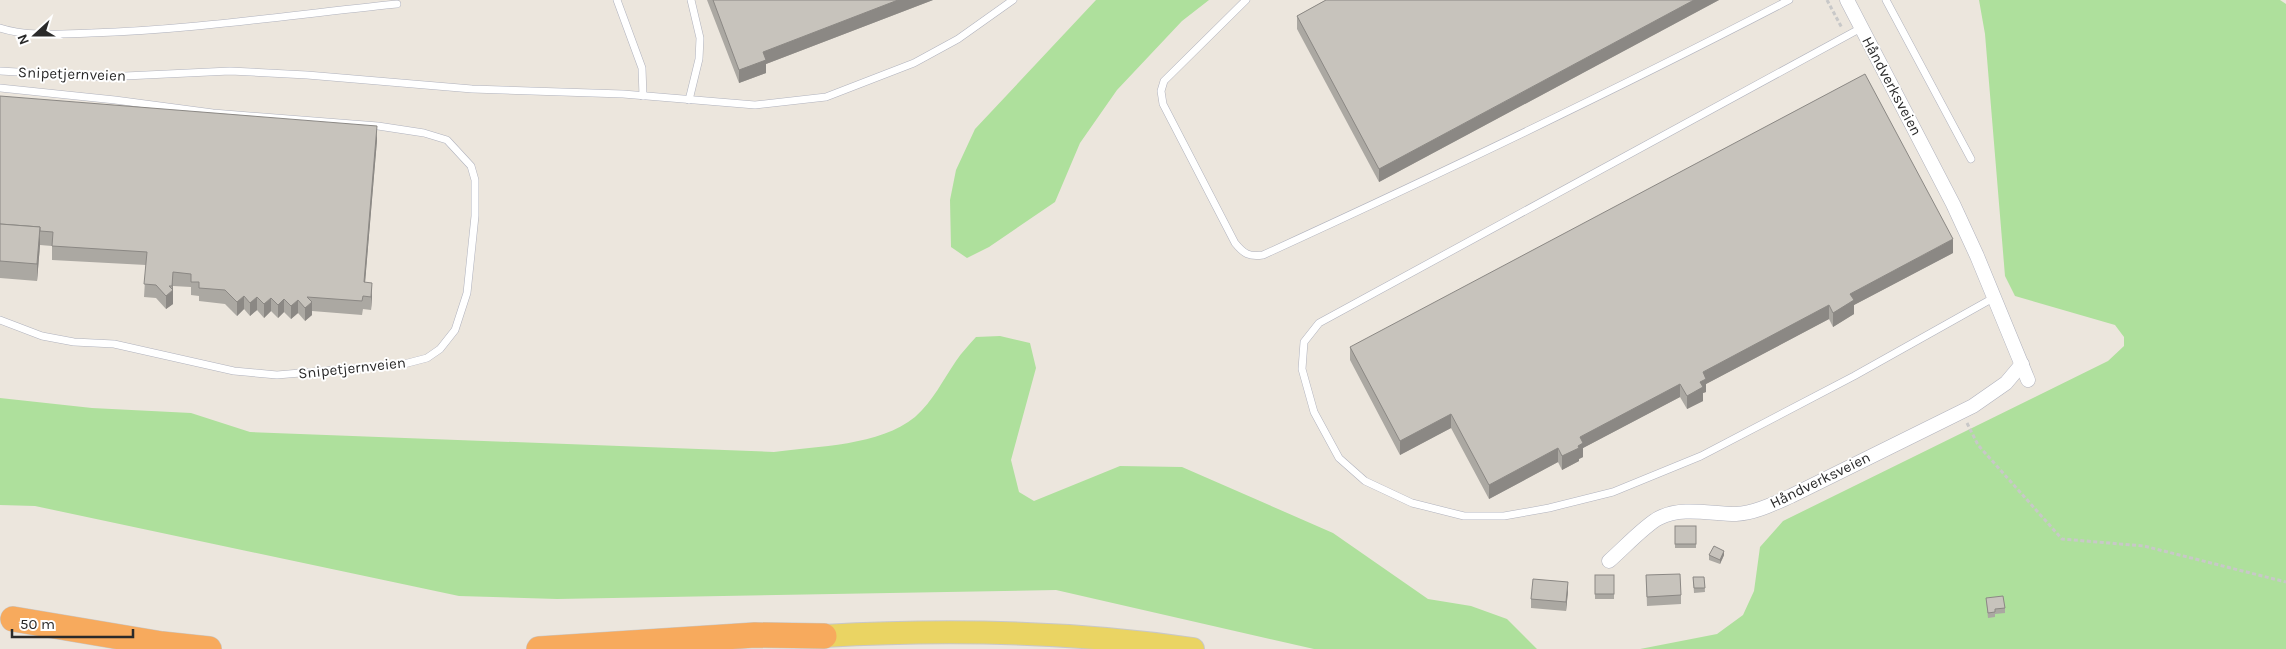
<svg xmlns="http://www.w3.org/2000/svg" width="2286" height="649" font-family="Karla,sans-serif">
<rect width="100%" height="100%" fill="#ece6dd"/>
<g fill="#aee09c">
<polygon points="1096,0 1209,0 1182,21 1117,90 1080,143 1055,202 989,247 967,258 951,247 950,200 956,170 975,129"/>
<polygon points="1979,0 2280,0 2286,4 2286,649 1640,649 1717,634 1743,615 1754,591 1760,547 1783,521 2108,361 2124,346 2124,337 2115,325 2015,296 2005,276 1985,34"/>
<path d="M1000 336 1030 343 1036 368 1011 460 1019 492 1034 501 1120 466 1182 467 1333 533 1428 599 1471 606 1507 619 1537 649H1314L1056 590 557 599 459 596 35 506 0 505V398L92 408 191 413 250 432 774 452C817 446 880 446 915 417 933 401 943 380 956 361 962 352 969 345 976 337Z"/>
</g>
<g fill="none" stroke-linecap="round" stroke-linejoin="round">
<g stroke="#b0b2bd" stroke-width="8">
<g id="service">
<polyline points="617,0 642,68 643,96"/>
<path d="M1246 0 1164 81 1161 91 1163 104 1235 243C1244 254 1249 257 1263 255 1440 174 1616 90 1789 0"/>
<polyline points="1886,0 1971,159"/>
<path d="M0 28C27 37 62 34 91 33 193 30 296 14 397 4"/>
<polyline points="1861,28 1319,323 1304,342 1302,369 1314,412 1339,458 1365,481 1412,503 1464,516 1504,516 1549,508 1613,492 1701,456 1854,376 1995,297"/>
<polyline points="0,71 104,77 230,71 307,75 472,89 623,94 755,105 826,97 914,63 958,39 1013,0"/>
<polyline points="0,88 115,100 213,113 378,126 424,133 447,140 471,166 475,180 475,216 467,293 455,330 440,349 427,358 404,364 277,375 234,371 114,344 74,342 42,336 0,320"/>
<polyline points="689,100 699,59 700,38 691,0"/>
</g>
</g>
<g stroke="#b0b2bd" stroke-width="15">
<g id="minor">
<polyline points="1847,0 1953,204 1977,256 2028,380"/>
<path d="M1609 561C1622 550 1645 525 1659 518 1682 506 1711 514 1736 514 1755 513 1773 504 1791 496L1973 406 2006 383 2022 364"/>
</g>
</g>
<g stroke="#c8c8c8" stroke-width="24">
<path id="primary" d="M824 636C948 629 1070 631 1193 649"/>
</g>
<g stroke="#c8c8c8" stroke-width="26">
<g id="motorway">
<polyline points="13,619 162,644 209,649"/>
<polyline points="539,649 755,635 824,636"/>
</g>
</g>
<g stroke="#c8c8c8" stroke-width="3" stroke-dasharray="4 2.5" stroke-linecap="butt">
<polyline points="1827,0 1842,28"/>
<polyline points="1967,423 1978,445 2062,539 2144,546 2286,582"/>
</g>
<use href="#service" stroke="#fff" stroke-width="7"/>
<use href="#minor" stroke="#fff" stroke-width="14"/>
<use href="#primary" stroke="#ead463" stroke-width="22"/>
<use href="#motorway" stroke="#f7aa5d" stroke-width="25"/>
</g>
<g fill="#aba8a2">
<polygon points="707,0 933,0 766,64 766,73 739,83"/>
<polygon points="1326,0 1719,0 1379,182 1297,29 1297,16"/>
<polygon points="0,96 377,140 365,282 372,296 371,310 363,309 362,315 312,311 312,315 305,321 298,313 291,319 284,312 278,318 271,311 264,318 257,310 250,316 244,309 237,316 225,304 199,301 199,296 191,295 191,287 173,286 173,304 166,309 156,298 144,297 146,265 52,260 52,246 40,245 37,281 0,278"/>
<polygon points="1953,253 1854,305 1854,314 1833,327 1829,319 1706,384 1706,392 1703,393 1703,401 1687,409 1680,397 1583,448 1583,457 1579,459 1579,461 1562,470 1558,462 1489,499 1451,428 1400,455 1350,360 1350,347"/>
<rect x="1675" y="526" width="21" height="22"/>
<polygon points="1709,555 1724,555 1720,564 1709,560"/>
<rect x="1595" y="575" width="19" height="24"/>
<polygon points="1646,575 1681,595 1681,604 1647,606"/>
<polygon points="1693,577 1704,577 1705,592 1694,593"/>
<polygon points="1568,591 1566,611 1531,608 1531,599"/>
<polygon points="1986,598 2005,608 2005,613 1995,614 1995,617 1988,618"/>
</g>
<g fill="#8b8884">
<polygon points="898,0 933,0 766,64 766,73 739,83 739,70 763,52"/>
<polygon points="1694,0 1719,0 1379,182 1379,169"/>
<polygon points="377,126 377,140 364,295 364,282"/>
<polygon points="40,227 40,245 37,281 37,264"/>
<polygon points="1953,239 1953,253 1854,305 1854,314 1833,327 1833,313 1850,294"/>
<polygon points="173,272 173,304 166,309 166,296 172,291"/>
<polygon points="372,283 372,296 371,310 371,297"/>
<polygon points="244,296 244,309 237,316 237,302"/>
<polygon points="257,297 257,310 250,316 250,303"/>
<polygon points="271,298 271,311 264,318 264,304"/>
<polygon points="284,299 284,312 278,318 278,305"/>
<polygon points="298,300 298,313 291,319 291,306"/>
<polygon points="312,302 312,315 305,321 305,308"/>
<polygon points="1829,305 1829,319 1706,384 1706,392 1703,393 1703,401 1687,409 1687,396 1700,382 1703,372"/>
<polygon points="1680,384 1680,397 1583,448 1583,457 1579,459 1579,461 1562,470 1562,456 1580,437"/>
<polygon points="1451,414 1451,428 1400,455 1400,441"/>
<polygon points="1558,448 1558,462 1489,499 1489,485"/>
<polygon points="1724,551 1724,555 1720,564 1720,560"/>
<polygon points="1568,582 1568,591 1566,611 1566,602"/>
</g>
<g fill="#c7c3bc" stroke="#8b8884">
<polygon points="713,0 898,0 763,52 766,60 739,70"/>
<polygon points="1326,0 1694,0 1379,169 1297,16"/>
<polygon points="1865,74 1953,239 1850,294 1854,300 1833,313 1829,305 1703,372 1706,379 1700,382 1703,387 1687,396 1680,384 1580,437 1583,443 1578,446 1579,448 1562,456 1558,448 1489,485 1451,414 1400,441 1350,347"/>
<polygon points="0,96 377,126 364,282 372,283 371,297 363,296 362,301 307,297 312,302 305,308 298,300 291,306 284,299 278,305 271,298 264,304 257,297 250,303 244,296 237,302 225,290 199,288 199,282 191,282 191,274 173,272 172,286 169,286 173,290 166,296 156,285 144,284 147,252 52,246 53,232 40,231 40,227 0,224"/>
<polygon points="0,224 40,227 37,264 0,261"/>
<rect x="1675" y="526" width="21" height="18"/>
<polygon points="1714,546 1724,551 1720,560 1709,555"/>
<polygon points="1680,574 1681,595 1647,597 1646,575"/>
<rect x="1595" y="575" width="19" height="19"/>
<polygon points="1693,577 1704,577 1705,588 1694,588"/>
<polygon points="1533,579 1568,582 1566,602 1531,599"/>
<polygon points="2003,596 2005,608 1995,609 1995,612 1988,613 1986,598"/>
</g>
<g text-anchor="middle" stroke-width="4" stroke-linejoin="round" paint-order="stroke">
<g font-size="15" fill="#2a2a2a" stroke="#fff">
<text transform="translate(72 74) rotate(2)" y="5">Snipetjernveien</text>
<text transform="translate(1892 86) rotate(62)" y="5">Håndverksveien</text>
<text transform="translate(352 368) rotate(-6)" y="5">Snipetjernveien</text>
<text transform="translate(1820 480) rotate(-26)" y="5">Håndverksveien</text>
</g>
</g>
<g transform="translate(35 35) rotate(249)" stroke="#ffffff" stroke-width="4" paint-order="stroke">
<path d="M0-4L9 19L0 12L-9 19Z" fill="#2a2a2a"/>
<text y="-8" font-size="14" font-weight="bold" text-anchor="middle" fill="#2a2a2a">N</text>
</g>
<path d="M12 629v8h121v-8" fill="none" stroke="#2a2a2a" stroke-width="2.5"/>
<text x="20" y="629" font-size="15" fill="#2a2a2a" stroke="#ffffff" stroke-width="4" paint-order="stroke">50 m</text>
</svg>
